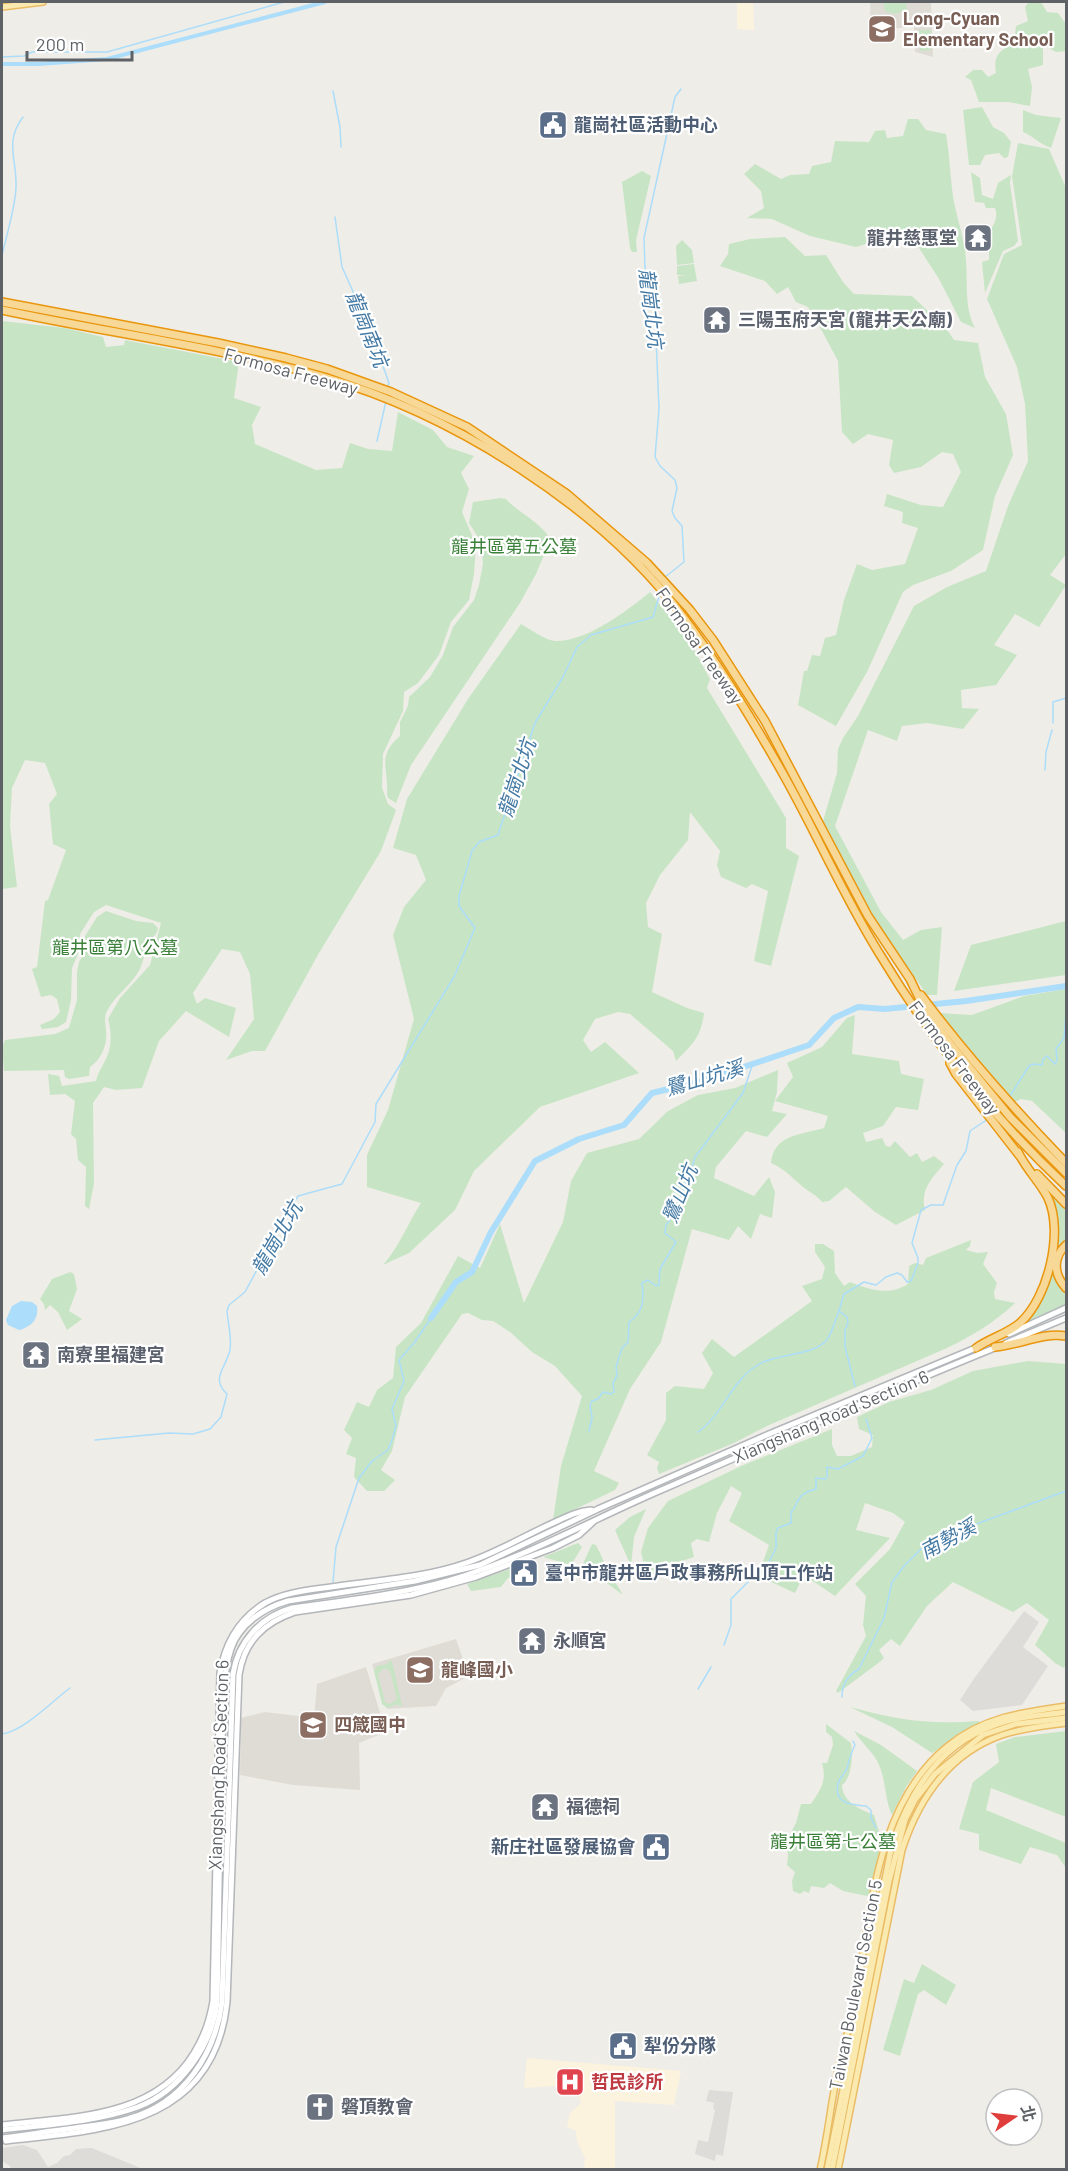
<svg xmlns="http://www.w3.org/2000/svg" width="1068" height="2171" font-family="Barlow,'Noto Sans TC',sans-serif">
<rect width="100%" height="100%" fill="#efede7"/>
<g fill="#fcf3df">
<polygon points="737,2 753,2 754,30 737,29"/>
<polygon points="527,2058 681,2071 674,2105 615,2101 615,2169 584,2169 585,2158 577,2141 576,2131 567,2127 570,2113 581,2103 578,2091 555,2086 524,2088"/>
</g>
<g fill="#dedcd9">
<polygon points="1024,1611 1039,1622 1023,1647 1048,1666 1022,1705 973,1711 960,1700 973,1680"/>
<polygon points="709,2090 733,2092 723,2156 716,2154 715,2161 695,2154 698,2140 708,2142 715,2110 713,2109 714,2103 706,2101"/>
<polygon points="23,2145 37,2150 48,2167 57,2163 64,2156 70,2155 76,2149 92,2148 143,2169 11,2169 10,2166 2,2161 2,2148"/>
</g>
<g fill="#dfdcd5">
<polygon points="870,2 931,2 933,57 915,52 914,26 871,32"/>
<polygon points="456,1639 469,1676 446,1688 436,1706 387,1709 372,1664"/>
<polygon points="366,1667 386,1732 359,1743 360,1790 293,1785 240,1775 241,1718 265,1712 314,1718 317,1684"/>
</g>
<g fill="#c7e5c5" fill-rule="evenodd">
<polygon points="884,2 906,2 907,11 893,14 885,11"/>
<path d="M1029 2H1041L1047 12 1058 13 1066 24V51L1056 52 1043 45V65L1028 69 1032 87 1030 106 1008 102H979L971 80 965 77 973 70H982L988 77 996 73C993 56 999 50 1014 44L1016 26 1028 21 1025 7Z"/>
<polygon points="919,30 931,30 931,50 920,51"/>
<polygon points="982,107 993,127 1004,133 1011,142 1008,157 1004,158 999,153 985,155 980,165 969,165 963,110"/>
<path d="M1023 110 1036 115 1061 118 1051 148C1041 145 1033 136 1023 132Z"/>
<path d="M908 119H918L926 130 946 134C950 156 950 180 954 202 958 222 965 241 966 261 968 285 964 306 975 328L961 322 939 279 919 248 900 237 886 238 856 247 810 236 772 219 747 218 764 208 761 191 744 174 755 164 781 179 790 175 809 174 812 166 831 162 835 141 869 142 875 131 885 130 887 138 903 136Z"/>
<polygon points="1018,143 1049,149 1066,188 1066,554 1050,575 1066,585 1039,627 1015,614 994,645 1017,655 996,685 961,690 962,708 979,709 963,729 927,723 902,726 897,741 868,730 835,826 881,912 903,940 921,930 942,927 937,995 927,995 876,921 823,821 837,773 838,749 843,738 858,716 914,606 947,587 986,571 1008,506 1028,461 1025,404 1017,367 987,299 1004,254 1022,245 1012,176"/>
<polygon points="642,171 651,176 636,240 637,252 632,252 630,248 622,182"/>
<path d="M971 172 980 178 982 195 993 199 998 183 1011 175 1010 183 1018 241 1014 246 1003 251 985 293 982 262 989 260V231C995 225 998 216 995 208H986L984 203 975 202Z"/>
<polygon points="785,237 805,256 826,255 843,282 854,294 912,296 945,327 954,340 978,343 985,377 1006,414 1013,455 995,496 983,550 951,571 913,585 903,592 867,672 836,726 798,705 804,671 807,671 812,655 820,656 825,638 836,635 844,600 857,564 872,570 905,564 918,528 902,523 903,512 884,506 887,494 921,505 943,507 961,472 953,454 942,452 921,467 894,473 889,465 893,440 868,434 853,444 842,432 838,361 815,318 808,307 796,302 788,287 777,294 765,281 720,266 728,254 729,244 750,239"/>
<polygon points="682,240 692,250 694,263 677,265 676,246"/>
<polygon points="694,264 697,281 679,284 678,276 686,275 677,275 677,266"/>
<path d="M2 321 65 328 103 337 106 347 124 345 125 340 239 362 234 398 261 407 252 425 255 444 316 470 342 468 350 443 368 449 392 451 398 412 433 430 447 447 474 456 461 473 469 489 462 512 476 545 474 574 469 600 451 622 439 655 418 683 404 692 403 711 383 754 382 788 388 804 396 810 381 851 319 953 265 1051H252L226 1060 254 1019 250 974 240 952 222 949 193 993 197 1004 205 998 236 1008 229 1037 186 1011 159 1041 142 1088 116 1090 104 1087 93 1103 94 1184 89 1209 85 1206 86 1167 78 1160 76 1139 71 1134 75 1101 65 1094 50 1095 48 1074 59 1076 62 1086 96 1081C98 1071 105 1063 108 1054 112 1043 111 1029 108 1019L120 998 150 965 161 923 106 905 94 912 80 934 78 954 72 968 71 1000 66 1022 58 1027 42 1029 40 1025 54 1019 60 1012 57 999 51 995 41 997 32 969 37 967 45 901 48 900 66 850 53 844 49 804 57 794 45 763 25 760 12 788 10 826 17 887 2 889V896Z"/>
<path d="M501 498 506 499C516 511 548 527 550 541L536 574 520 603 411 765 396 803 388 798 387 794C389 769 376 756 400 736V722L408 706 409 697 430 677 443 655 453 627 474 600 479 585 483 564 482 551 479 539 469 523 473 502Z"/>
<path d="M650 592 691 644 710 679 707 688 786 818V848L799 856 771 966 754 961 768 891 752 884 746 888 721 877 717 865 720 851 690 812 688 840 660 875 646 903 648 927 662 934 652 992 687 1008 704 1013C701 1037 693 1044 676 1061L673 1051 630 1014 618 1012 595 1019 583 1040 591 1052 605 1042 639 1073 540 1107 474 1171 455 1210 409 1253 383 1265C399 1247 408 1223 421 1203L367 1187V1155L388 1110 414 1019 393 935 404 907 426 880 416 855 393 848 407 799 468 699 521 624C530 629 545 640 555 641 586 642 627 611 650 592Z"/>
<path d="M106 911 136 921 153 923 158 928C157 936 151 937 148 943 144 954 143 967 135 977 126 989 113 998 106 1013 104 1020 106 1024 106 1031 108 1044 101 1060 90 1067L89 1076 69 1079 65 1077 64 1070 4 1071 2 1047 5 1040 55 1034 69 1028 77 1000V972L79 962 84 953 85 936 97 917Z"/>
<polygon points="1066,921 1066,975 954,991 971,945"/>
<polygon points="1066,989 1066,1133 1032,1101 1021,1099 1015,1102 939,1013 972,1015 1024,996"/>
<path d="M855 1015 852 1054 899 1061 901 1074 924 1079 918 1110 896 1107 883 1126 863 1133 866 1142 882 1138 886 1146 890 1147 895 1141 910 1157 917 1153 922 1162 934 1156 944 1164C931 1179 920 1190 925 1210L896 1225 875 1212 846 1187 829 1201 822 1202C817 1195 809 1192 803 1187 791 1177 785 1169 771 1163 774 1134 801 1135 824 1128L828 1116 775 1101 793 1077 787 1063 822 1047 847 1018Z"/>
<polygon points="778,1070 777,1092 772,1111 787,1114 767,1137 746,1131 716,1167 714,1178 754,1196 769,1177 775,1192 772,1218 760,1214 751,1239 738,1226 729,1240 692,1229 661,1342 630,1389 594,1471 619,1483 615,1490 553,1520 561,1466 582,1396 555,1366 532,1352 510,1332 493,1321 482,1320 468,1313 462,1314 405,1397 392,1451 381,1470 395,1480 384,1491 367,1491 354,1477 356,1458 346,1454 352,1438 344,1430 357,1402 369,1407 377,1390 393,1378 396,1347 421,1323 458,1256 480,1268 500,1224 524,1303 563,1222 571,1181 587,1153 639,1139 668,1111 698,1095 735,1088"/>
<path d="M1047 1191 1066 1209V1239C1047 1252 1050 1279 1066 1293V1304L1022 1324 1034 1310 1056 1244Z"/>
<path d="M971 1240 970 1246 966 1250 977 1253 988 1252 983 1264 997 1283 994 1292 995 1299 1015 1303C995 1322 972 1336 947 1348L767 1426 734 1443 659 1474 657 1468 659 1462 647 1455 666 1420V1393L675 1386 704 1389 713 1373 702 1353 712 1339 734 1357 812 1301 802 1286 822 1279 825 1267 815 1252V1244H823L834 1251 835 1273 844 1286 850 1282C870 1290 889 1296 908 1284L909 1266 915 1263 923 1265 926 1258Z"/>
<polygon points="70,1272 74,1274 77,1289 69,1311 82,1319 67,1330 58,1312 50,1305 45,1310 44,1304 40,1299 52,1279"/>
<polygon points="1028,1361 1066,1364 1066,1664 1064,1668 1055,1663 1035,1645 1049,1620 1027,1603 1013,1612 953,1582 927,1606 900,1646 891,1639 879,1650 884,1658 881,1661 838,1693 836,1691 866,1636 863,1625 866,1596 855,1584 890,1549 905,1522 893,1513 865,1503 856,1530 890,1538 835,1596 804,1575 795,1593 758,1576 769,1545 729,1521 742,1493 731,1486 717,1513 709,1542 697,1539 691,1543 694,1557 670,1565 648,1581 641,1552 648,1528 668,1501 741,1466 832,1429 832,1445 837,1456 851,1456 872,1447 873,1435 859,1429 857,1417 889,1402 931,1390 973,1371"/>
<polygon points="646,1509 634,1537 631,1566 615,1530 630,1517"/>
<polygon points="578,1543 582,1547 571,1565 543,1557"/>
<polygon points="592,1544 596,1545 610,1574 623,1595 600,1578 581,1568"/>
<polygon points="510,1569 513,1577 508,1578 501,1587 471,1591 467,1584"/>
<path d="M388 1661H392L402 1706H399L398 1704 387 1708 382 1704 374 1671 377 1666 388 1664ZM384 1668 390 1671 397 1699 390 1704 385 1702 378 1674Z"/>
<path d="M850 1707C898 1720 929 1725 979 1721V1723L932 1753 892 1727Z"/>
<path d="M826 1724 851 1743C853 1755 852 1778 842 1785 843 1803 860 1809 874 1815L879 1832 884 1834 872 1897 843 1891 830 1883 824 1888 811 1886 809 1893 804 1891 800 1894 793 1891 792 1881 795 1872 787 1865 788 1856 787 1840 796 1823 801 1804H811C821 1789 827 1781 822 1763H827L833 1745 832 1737 826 1732Z"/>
<path d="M854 1731 881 1745 917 1771 906 1787 892 1815C885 1802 886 1780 879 1765 874 1752 861 1743 854 1731Z"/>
<polygon points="1066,1731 1066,1817 991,1788 986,1810 1066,1843 1066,1868 1057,1855 1030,1847 1021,1864 979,1850 979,1834 959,1829 973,1782 999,1762 996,1744 1015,1737"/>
<polygon points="922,1964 956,1985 946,2005 924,1990 918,1994 900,2056 883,2050 904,1979 914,1983"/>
</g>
<path fill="#acddfa" d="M21 1301 32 1302 37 1306C39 1319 31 1327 19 1330L8 1325 6 1320 12 1306Z"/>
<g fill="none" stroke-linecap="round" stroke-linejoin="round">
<g stroke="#acddfa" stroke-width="1.5">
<polyline points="2,57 24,56 32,52 107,52 284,2"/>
<polyline points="333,91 340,127 341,147"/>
<polyline points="335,217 342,267 369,327 389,383 388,387"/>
<path d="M2 256C6 236 16 206 16 186 17 159 4 142 23 117"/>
<polyline points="377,441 386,401"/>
<polyline points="665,577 684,562 682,526 675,518 672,511 677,488 675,480 660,466 655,457 659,409 655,313 645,268 644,238 675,97 681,89"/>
<polyline points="1053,723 1053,702 1066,698"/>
<polyline points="1045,770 1046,752 1052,730"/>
<polyline points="1008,1099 1029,1066 1034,1064 1042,1065 1043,1059 1047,1056 1055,1064 1057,1060 1056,1049 1064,1038 1066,1013"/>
<polyline points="855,1386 845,1347 845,1330 848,1323 847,1317 839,1311 844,1294 864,1282 876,1285 886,1277 897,1273 902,1275 907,1282 911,1281 918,1263 918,1258 912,1243 921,1210 931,1205 943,1205 957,1165 966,1151 970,1131 988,1119"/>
<path d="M589 1431 592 1418 590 1405 592 1401 598 1399 603 1392 611 1394 614 1392 613 1383 617 1375 616 1367 622 1348 628 1342 629 1322C644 1312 644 1300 642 1283L648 1280 656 1286 659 1285 660 1269 676 1242 665 1233 666 1225 674 1214 691 1171 695 1157 743 1093 753 1063"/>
<path d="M698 1432C724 1414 728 1385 756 1366 775 1353 810 1357 826 1341 832 1334 835 1320 839 1311"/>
<path d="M95 1440 169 1433 193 1434 210 1429 221 1417 227 1394C210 1378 226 1368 230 1350 232 1339 228 1323 227 1311L229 1305 245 1292 287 1214 298 1196 342 1184 375 1122 376 1104 454 977 475 928 459 906V896L472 851 479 842 498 835 535 723 563 677 577 647 591 635 653 617 660 593"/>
<polyline points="333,1582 336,1547 359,1478 372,1461 388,1450 392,1440 396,1426 392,1409 404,1381 399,1360 414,1343 431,1318"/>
<path d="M724 1645 731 1625V1599L754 1576 764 1572 776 1548V1532L778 1528 791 1523V1512C796 1508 795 1505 798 1500 802 1493 809 1491 816 1489V1478L825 1479 827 1477V1467L838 1469 863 1456 872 1438 866 1419"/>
<polyline points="698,1689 711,1667"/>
<path d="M842 1697C842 1684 848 1675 859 1669L884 1618 892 1582 905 1565 921 1549 968 1527 1066 1491"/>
<path d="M2 1734C24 1731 51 1702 70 1688"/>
<path d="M853 1741 855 1745C851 1753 849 1760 847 1768 845 1774 839 1778 838 1784 833 1804 853 1805 866 1806L871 1810V1818L876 1828"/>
</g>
<polyline stroke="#acddfa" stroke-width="4" points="2,64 39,64 107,59 325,2"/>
<polyline stroke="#acddfa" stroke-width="6" points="431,1318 456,1282 472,1272 491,1232 535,1161 579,1139 624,1125 652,1093 702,1081 809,1045 834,1018 858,1007 885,1009 966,1001 1066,986"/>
<g stroke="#b3b6ba" stroke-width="8">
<g id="secondary">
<polyline points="1009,1334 1066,1308"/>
<polyline points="1006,1343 1066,1318"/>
<path d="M2 2125C69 2117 154 2119 194 2053 204 2037 210 2020 213 2001L220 1673C225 1643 239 1619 265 1603 285 1592 309 1590 331 1587 376 1580 423 1578 466 1563 496 1553 524 1536 553 1523 566 1517 577 1511 591 1510"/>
<path d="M2 2130C45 2125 97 2122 138 2107 180 2091 212 2046 217 2002 219 1918 219 1834 222 1750 223 1719 221 1678 231 1649 239 1624 264 1608 288 1601L415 1581 480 1565 598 1509 769 1434 978 1347"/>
<path d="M2 2138C26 2135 50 2131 75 2128 93 2125 112 2124 130 2118 183 2103 215 2055 222 2002L233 1674C238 1642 260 1617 292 1608 349 1600 421 1592 475 1572 541 1549 602 1515 666 1488 776 1440 886 1392 997 1347"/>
<path d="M6 2141C104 2130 214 2126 227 2002L239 1675C244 1642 263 1623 295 1612L411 1595 476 1577 553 1548 579 1535 593 1522"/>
</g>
</g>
<g stroke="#eabc65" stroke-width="8">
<g id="primary">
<polyline points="2,7 43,2"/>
<path d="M820 2170C827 2140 830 2110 836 2080 841 2053 850 2027 855 2000 871 1915 875 1804 948 1746 983 1717 1023 1712 1066 1706"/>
<path d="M827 2170 891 1849C910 1789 942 1739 1007 1721 1026 1716 1047 1715 1066 1712"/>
<polyline points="832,2170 889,1881 905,1820 915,1800 935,1774 983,1735 1016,1724 1066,1718"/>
<path d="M838 2170 902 1850C919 1798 948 1754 1002 1735 1023 1728 1045 1726 1066 1723"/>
</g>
</g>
<g stroke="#e9960d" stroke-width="10">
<g id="highway">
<polyline points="2,302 218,343 286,358 327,369 391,392 467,427 567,494 647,563 690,610 713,640 765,721 868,916 910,979 924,1008 947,1040 1010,1117 1066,1173"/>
<path d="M2 310C109 333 219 347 324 377 455 415 603 508 684 618 720 666 752 719 782 772 816 832 843 895 879 953 931 1039 993 1118 1066 1186"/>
<path d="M921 995C965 1054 1015 1110 1066 1163"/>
<polyline points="950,1063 956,1074 1019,1155"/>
<polyline points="1037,1174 1066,1204"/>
<path d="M1066 1245C1052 1258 1054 1275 1066 1288"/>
<path d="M995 1347C1020 1345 1042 1332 1066 1336"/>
<path d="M976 1348C990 1338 1007 1334 1020 1323 1048 1298 1064 1232 1048 1198 1040 1182 1026 1169 1018 1152"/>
</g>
</g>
<use href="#secondary" stroke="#fff" stroke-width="5"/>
<use href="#primary" stroke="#fbeab0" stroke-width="5"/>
<use href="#highway" stroke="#f7d896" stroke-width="7"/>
</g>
<defs>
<g id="school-square" transform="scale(1.5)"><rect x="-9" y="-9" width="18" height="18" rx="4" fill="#8d6e63" stroke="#fff"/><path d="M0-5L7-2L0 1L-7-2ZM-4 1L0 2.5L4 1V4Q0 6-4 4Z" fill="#fff"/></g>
<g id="civic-square" transform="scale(1.5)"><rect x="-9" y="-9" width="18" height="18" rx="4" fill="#5c6f8a" stroke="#fff"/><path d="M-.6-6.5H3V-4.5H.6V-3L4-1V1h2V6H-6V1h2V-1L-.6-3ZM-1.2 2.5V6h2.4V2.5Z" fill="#fff"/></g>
<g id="temple-square" transform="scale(1.5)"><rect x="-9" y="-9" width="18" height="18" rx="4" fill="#6b7280" stroke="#fff"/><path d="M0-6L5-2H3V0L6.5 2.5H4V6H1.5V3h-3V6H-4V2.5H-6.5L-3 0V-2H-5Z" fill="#fff"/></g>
<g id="hospital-square" transform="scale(1.5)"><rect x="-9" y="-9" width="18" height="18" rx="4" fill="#e0444e" stroke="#fff"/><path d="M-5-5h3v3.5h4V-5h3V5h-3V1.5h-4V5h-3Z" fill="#fff"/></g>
<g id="church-square" transform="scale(1.5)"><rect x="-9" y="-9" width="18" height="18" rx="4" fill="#6b7280" stroke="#fff"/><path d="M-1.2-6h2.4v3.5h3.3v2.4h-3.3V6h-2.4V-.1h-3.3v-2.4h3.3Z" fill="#fff"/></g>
</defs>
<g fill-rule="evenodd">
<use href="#school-square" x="882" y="29"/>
<use href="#civic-square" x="553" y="125"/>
<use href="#temple-square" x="978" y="238"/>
<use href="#temple-square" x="717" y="320"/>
<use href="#temple-square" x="36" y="1355"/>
<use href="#civic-square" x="524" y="1573"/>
<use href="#temple-square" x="532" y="1641"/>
<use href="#school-square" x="420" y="1670"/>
<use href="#school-square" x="313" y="1725"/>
<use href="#temple-square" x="545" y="1807"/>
<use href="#civic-square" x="656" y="1847"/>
<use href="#civic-square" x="623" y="2046"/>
<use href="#hospital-square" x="570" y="2082"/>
<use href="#church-square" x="320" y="2107"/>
</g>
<g text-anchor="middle" stroke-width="4.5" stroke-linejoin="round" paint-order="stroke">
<g font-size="18" font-weight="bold" fill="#785e54" stroke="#fff" text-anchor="start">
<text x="903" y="25">Long-Cyuan<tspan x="903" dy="21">Elementary School</tspan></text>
<text x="441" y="1676">龍峰國小</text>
<text x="334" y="1731">四箴國中</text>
</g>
<g font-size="18" font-weight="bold" fill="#4e5e75" stroke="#fff" text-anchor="start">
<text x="574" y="131">龍崗社區活動中心</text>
<text x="545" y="1579">臺中市龍井區戶政事務所山頂工作站</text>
<text x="635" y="1853" text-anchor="end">新庄社區發展協會</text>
<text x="644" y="2052">犁份分隊</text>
</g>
<g font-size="18" font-weight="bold" fill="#5b616d" stroke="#fff" text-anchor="start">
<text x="957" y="244" text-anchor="end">龍井慈惠堂</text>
<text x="738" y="326">三陽玉府天宮 (龍井天公廟)</text>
<text x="57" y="1361">南寮里福建宮</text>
<text x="553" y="1647">永順宮</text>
<text x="566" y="1813">福德祠</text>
<text x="341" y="2113">磐頂教會</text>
</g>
<g font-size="18" fill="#5e6266" stroke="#fff">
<text transform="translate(291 372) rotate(15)" y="6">Formosa Freeway</text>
<text transform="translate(699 646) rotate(55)" y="6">Formosa Freeway</text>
<text transform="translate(954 1058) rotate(53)" y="6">Formosa Freeway</text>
<text transform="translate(831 1417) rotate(-23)" y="6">Xiangshang Road Section 6</text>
<text transform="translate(219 1765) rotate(-88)" y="6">Xiangshang Road Section 6</text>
<text transform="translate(856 1985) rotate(-79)" y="6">Taiwan Boulevard Section 5</text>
</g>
<g font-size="18" fill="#3b813a" stroke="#fff">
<text x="514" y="553">龍井區第五公墓</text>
<text x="115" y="954">龍井區第八公墓</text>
<text x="833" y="1848">龍井區第七公墓</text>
</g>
<g font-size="18" font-weight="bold" fill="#be3a42" stroke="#fff" text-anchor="start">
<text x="591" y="2088">哲民診所</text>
</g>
<g font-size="20" font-style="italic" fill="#457aa4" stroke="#fff">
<text transform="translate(651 308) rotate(83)" y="7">龍崗北坑</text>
<text transform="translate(367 329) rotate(68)" y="7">龍崗南坑</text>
<text transform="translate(517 778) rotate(-72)" y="7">龍崗北坑</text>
<text transform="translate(704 1078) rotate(-16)" y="7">鷺山坑溪</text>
<text transform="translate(680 1194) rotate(-68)" y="7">鷺山坑</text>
<text transform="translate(277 1238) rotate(-60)" y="7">龍崗北坑</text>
<text transform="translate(948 1539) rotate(-28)" y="7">南勢溪</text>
</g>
</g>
<rect width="1068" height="2171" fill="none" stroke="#5e6266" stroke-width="6"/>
<g transform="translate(1014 2117) rotate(76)"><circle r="28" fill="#ffffff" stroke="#bfc0c2" stroke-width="1.5"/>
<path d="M0-4.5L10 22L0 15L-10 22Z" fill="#e03e3c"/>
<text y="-9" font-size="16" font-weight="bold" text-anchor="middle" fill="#5e6266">北</text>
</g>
<path d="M27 51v9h105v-9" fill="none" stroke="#5e6266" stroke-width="3"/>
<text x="36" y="51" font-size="18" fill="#5e6266" stroke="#ffffff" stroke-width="4.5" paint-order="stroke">200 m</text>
</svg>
